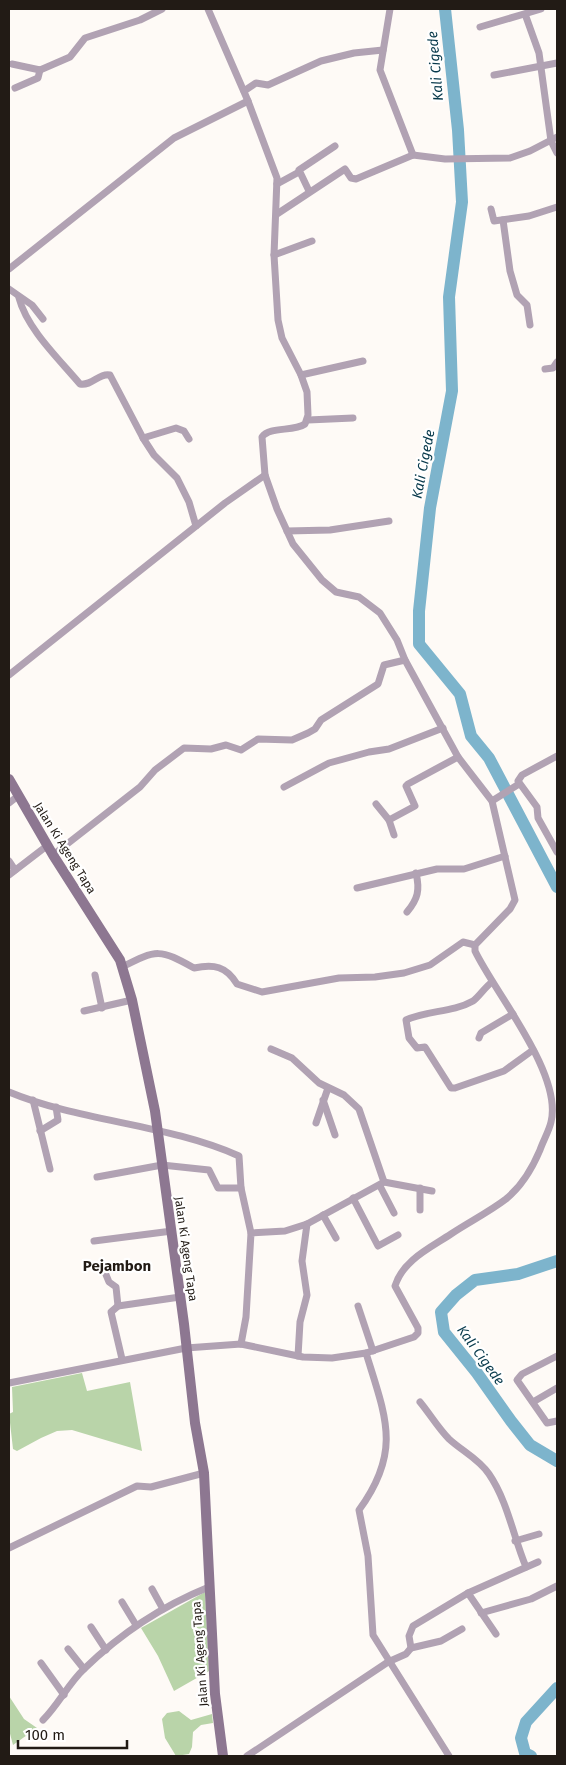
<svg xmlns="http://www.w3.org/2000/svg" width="566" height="1765" font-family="'Fira Sans',sans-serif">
<rect width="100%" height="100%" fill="#fefaf6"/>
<g fill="#b9d4a9">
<polygon points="82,1373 87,1391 130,1382 142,1451 72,1430 57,1431 41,1438 17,1451 13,1449 9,1414 13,1412 12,1387"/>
<polygon points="205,1592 209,1671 174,1691 158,1656 141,1628"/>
<polygon points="9,1696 24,1719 37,1728 13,1745 9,1730"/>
<polygon points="179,1711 191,1720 212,1714 213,1723 201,1725 193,1732 192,1747 189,1754 176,1756 165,1738 162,1719 167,1713"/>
</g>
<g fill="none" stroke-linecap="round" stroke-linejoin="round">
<g stroke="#7db4cc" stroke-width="12">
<polyline points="445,9 458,130 462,202 449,297 452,391 430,508 419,611 419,644 460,694 471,736 489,758 557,887"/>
<polyline points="557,1261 518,1274 475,1280 456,1295 441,1312 444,1332 477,1373 511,1421 530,1445 557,1461"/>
<polyline points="531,1756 525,1753 521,1738 526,1722 557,1688"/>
</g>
<g stroke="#b1a2b3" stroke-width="7">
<polyline points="390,9 380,70 413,155"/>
<polyline points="525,14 539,53 551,141 557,153"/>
<polyline points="480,27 541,9"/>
<polyline points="12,64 40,70 47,67 70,57 85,38 140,20 162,9"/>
<polyline points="494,75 557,63"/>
<polyline points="15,88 38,78 40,70"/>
<polyline points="244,91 256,83 268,85 321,61 354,53 383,50"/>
<polyline points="277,184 299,172"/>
<polyline points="309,191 299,170 335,146"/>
<polyline points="491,209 494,221 529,216 557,207"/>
<polyline points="277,214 345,169 351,178 356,179 413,155 445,159 510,158 530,151 557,137"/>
<polyline points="503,220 510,271 517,295 527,305 530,325"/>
<polyline points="274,255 312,241"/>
<polyline points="9,269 174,138 248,101"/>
<polyline points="9,289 32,305 43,319"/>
<path d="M19 298C27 329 60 360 80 384 92 386 99 373 110 375L143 438 154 455 177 478 189 502 196 526"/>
<polyline points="545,369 553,368 557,362"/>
<polyline points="301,375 363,361"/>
<polyline points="308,420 353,418"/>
<polyline points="143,438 176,428 184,431 189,439"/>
<polyline points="287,531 330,530 389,521"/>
<polyline points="9,675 225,503 265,475"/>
<polyline points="557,756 522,775 518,781 537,807 538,818 557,852"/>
<polyline points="284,787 329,763 369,752 389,749 443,728"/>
<polyline points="492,801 519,784"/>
<polyline points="9,803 18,796"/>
<polyline points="376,804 389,820 394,835"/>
<polyline points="389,820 415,806 406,786 408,784 458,757"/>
<polyline points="53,855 140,787 155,770 184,748 211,749 226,745 241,750 258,739 292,740 308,733 315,729 321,720 378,684 384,665 405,660"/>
<polyline points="9,861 15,870"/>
<polyline points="9,875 48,845"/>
<polyline points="357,888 437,869 464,869 505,856"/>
<path d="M407 912C418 899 420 890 416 873"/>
<path d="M122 967C157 949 160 949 194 968 214 964 226 966 237 984L262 992 339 978 375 977 404 973 430 965 463 942 475 945"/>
<polyline points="95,975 102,1008"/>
<path d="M492 982C485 987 478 998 473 1001 452 1013 427 1010 406 1020L409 1038 417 1048 425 1047 451 1088H455L504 1071 533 1050"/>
<polyline points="84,1011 132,1000"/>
<polyline points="479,1038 481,1033 513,1014"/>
<path d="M9 1092C81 1122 168 1124 239 1156L241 1188 251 1233"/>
<polyline points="33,1100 50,1169"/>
<polyline points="323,1100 335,1135"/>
<polyline points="316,1123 328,1088"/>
<polyline points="40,1131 58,1120 56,1107"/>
<polyline points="97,1177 162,1165 209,1170 218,1188 241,1188"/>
<polyline points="384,1182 432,1191"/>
<polyline points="380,1186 394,1213"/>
<polyline points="353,1198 378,1246 398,1235"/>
<polyline points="420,1210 420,1188"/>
<polyline points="323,1215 336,1238"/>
<polyline points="94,1241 172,1231"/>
<polyline points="102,1265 109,1282 116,1287 118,1306"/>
<polyline points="358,1306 373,1351"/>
<polyline points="241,1344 246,1317 251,1233 285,1231 307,1224 384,1182 359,1109 344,1095 319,1083 292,1058 271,1049"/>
<path d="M366 1353C386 1418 402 1451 359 1510L368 1556 373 1635 449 1756"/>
<polyline points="298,1356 300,1322 307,1295 302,1261 307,1224"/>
<polyline points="557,1356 522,1374 517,1380 547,1423 557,1421"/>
<polyline points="122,1359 111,1312 118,1306 180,1297"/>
<path d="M9 1383 186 1348 241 1344 303 1357 332 1358 366 1353 414 1337 418 1333V1328L395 1286C403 1260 430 1248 451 1234 469 1222 489 1212 506 1199 522 1186 532 1169 540 1150 543 1141 549 1131 551 1122 563 1074 495 993 475 951V945L510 909 515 900 492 801 458 757 405 660 397 640 380 613 359 597 336 592 322 580 293 544 277 509 265 475 262 437C270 426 293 432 305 424L308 415 307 392 301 375 282 338 278 320 274 255 277 178 248 101 208 9"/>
<path d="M420 1402C430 1414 438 1428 449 1439 462 1451 479 1459 489 1474 508 1502 513 1536 526 1567"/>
<polyline points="533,1402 557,1388"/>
<polyline points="515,1541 539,1534"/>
<polyline points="9,1548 137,1486 151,1487 204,1473"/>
<polyline points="152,1589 163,1609"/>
<polyline points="468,1593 496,1634"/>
<polyline points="122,1602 136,1625"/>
<polyline points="481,1613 531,1599 557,1586"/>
<polyline points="91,1627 106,1650"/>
<polyline points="411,1648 441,1641 462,1629"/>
<polyline points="68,1649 84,1669"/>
<polyline points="41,1663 64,1695"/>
<path d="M43 1720C59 1704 68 1684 84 1669 120 1634 162 1606 209 1587"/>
<polyline points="247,1756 388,1662 406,1654 411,1648 409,1636 413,1626 468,1593 538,1562"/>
</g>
<polyline stroke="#8d7791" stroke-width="10" points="9,779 53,855 120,960 132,1000 155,1111 184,1324 195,1423 204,1473 215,1694 223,1756"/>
</g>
<g text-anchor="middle" stroke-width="4.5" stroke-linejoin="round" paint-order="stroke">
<g font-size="12" fill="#221b15" stroke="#fff">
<text transform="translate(65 848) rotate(58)" y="4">Jalan Ki Ageng Tapa</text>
<text transform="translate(186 1249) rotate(82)" y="4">Jalan Ki Ageng Tapa</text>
<text transform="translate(200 1654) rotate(-94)" y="4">Jalan Ki Ageng Tapa</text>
</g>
<g font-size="14" font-style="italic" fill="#06384a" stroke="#fff">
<text transform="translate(435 66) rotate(-95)" y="5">Kali Cigede</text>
<text transform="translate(423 464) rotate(-79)" y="5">Kali Cigede</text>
<text transform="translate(481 1355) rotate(54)" y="5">Kali Cigede</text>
</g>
<g font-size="15" font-weight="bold" fill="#221b15" stroke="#fff">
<text x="117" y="1271">Pejambon</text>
</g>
</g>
<rect width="566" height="1765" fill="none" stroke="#221b15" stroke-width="20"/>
<path d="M18 1740v8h109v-8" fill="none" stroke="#221b15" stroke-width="2.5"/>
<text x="25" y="1740" font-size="15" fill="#221b15" stroke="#ffffff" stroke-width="4" paint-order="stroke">100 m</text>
</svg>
